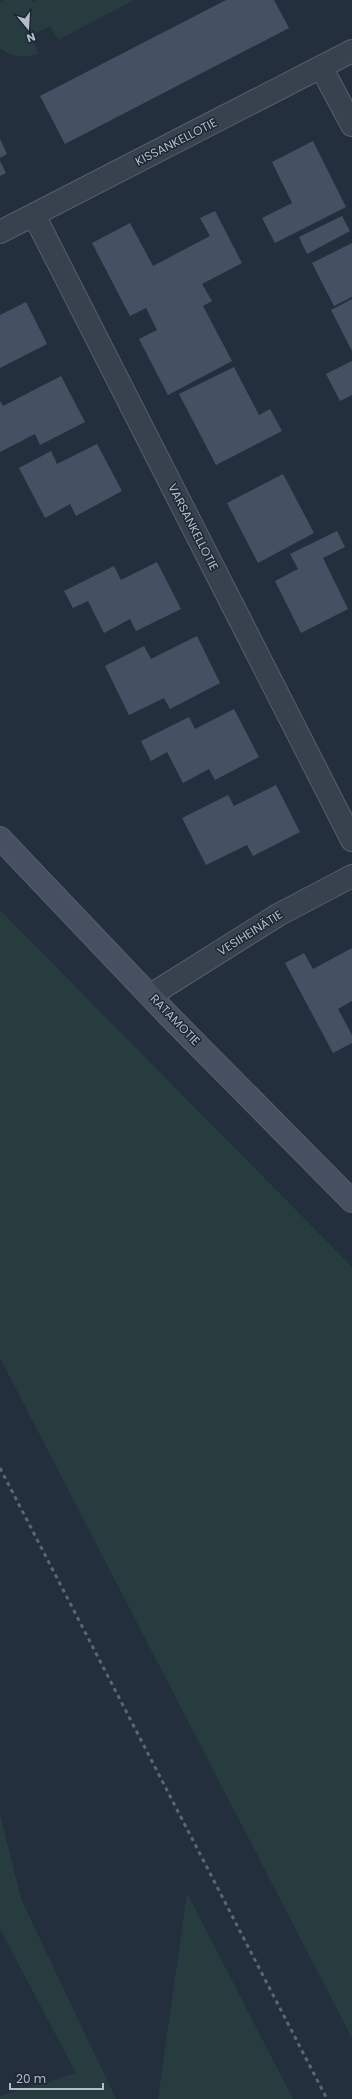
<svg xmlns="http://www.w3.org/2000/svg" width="352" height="2099" font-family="Poppins,sans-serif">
<rect width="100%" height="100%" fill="#242f3e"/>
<g fill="#263c3f">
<path d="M3 0H32L34 2 36 0H134L58 40 50 26 31 36 39 54C24 58 13 58 0 48V2Z"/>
<polygon points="0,910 352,1267 352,2038 0,1358"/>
<polygon points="0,1815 21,1899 116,2099 0,2099 0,2096 76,2073 0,1929"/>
<polygon points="187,1893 293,2099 158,2099"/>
</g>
<g fill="#455162">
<polygon points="226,0 274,0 289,28 65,144 40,96"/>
<polygon points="0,139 7,154 0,158"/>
<polygon points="313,141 346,207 275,243 262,218 292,203 272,162"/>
<polygon points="0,161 6,173 0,176"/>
<polygon points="215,211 242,263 202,284 212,301 203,306 232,361 168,395 139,339 157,330 146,308 130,316 92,243 130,223 153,266 210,236 200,218"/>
<polygon points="342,216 350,231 307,254 299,237"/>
<polygon points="352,243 352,297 334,306 312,263"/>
<polygon points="352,299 352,351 331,310"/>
<polygon points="26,302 47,344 0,368 0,315"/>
<polygon points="352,361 352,395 340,401 326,374"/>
<polygon points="234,367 259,415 270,409 282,431 216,465 179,394"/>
<polygon points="61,376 85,422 40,445 35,434 0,452 0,401 3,406"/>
<polygon points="97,444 122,491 76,516 70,504 45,518 19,468 51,451 57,464"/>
<polygon points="283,474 314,533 258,563 227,503"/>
<polygon points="337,531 345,547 323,558 348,609 301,633 275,581 298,569 290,554"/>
<polygon points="157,562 181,609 136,631 130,619 104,633 88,601 73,608 64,591 114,566 121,580"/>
<polygon points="197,636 220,683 170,709 164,698 129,715 105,666 144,646 151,659"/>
<polygon points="234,709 259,757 215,780 209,769 183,783 167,752 151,761 141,741 189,717 195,729"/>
<polygon points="276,785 300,832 253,856 247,845 206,865 182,818 228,795 234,806"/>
<polygon points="352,948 352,1001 338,1009 352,1035 352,1043 333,1053 285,963 304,953 313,969"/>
</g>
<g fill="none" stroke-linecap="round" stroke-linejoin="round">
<g stroke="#565f6c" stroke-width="24">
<g id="street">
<polyline points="321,67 352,125"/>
<polyline points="34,215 352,840"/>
<polyline points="0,232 352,51"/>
<polyline points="151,995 278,915 352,876"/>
</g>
</g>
<g stroke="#565f6c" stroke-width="24">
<polyline id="secondary" points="0,838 170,1017 352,1201"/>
</g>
<use href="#street" stroke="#38414e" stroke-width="22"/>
<use href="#secondary" stroke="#465061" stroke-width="22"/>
<polyline stroke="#5a6575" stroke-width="3" stroke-dasharray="4 4" stroke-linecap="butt" points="0,1468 327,2099"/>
</g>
<g text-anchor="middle" stroke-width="3" stroke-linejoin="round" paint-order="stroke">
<g font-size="12" fill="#b4bcc9" stroke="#1d2633">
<text transform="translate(176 142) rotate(-27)" y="4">KISSANKELLOTIE</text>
<text transform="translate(193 527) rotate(63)" y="4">VARSANKELLOTIE</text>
<text transform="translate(250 933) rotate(-32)" y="4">VESIHEINÄTIE</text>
<text transform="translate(175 1020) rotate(46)" y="4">RATAMOTIE</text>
</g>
</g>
<g transform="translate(28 28) rotate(162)" stroke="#1d2633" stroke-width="3" paint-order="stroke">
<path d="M0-3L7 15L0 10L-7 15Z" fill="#b4bcc9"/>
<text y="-6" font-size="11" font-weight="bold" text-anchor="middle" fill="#b4bcc9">N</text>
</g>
<path d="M10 2083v6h93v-6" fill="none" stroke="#b4bcc9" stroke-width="2"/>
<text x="16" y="2083" font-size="12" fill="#b4bcc9" stroke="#1d2633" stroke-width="3" paint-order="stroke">20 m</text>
</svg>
